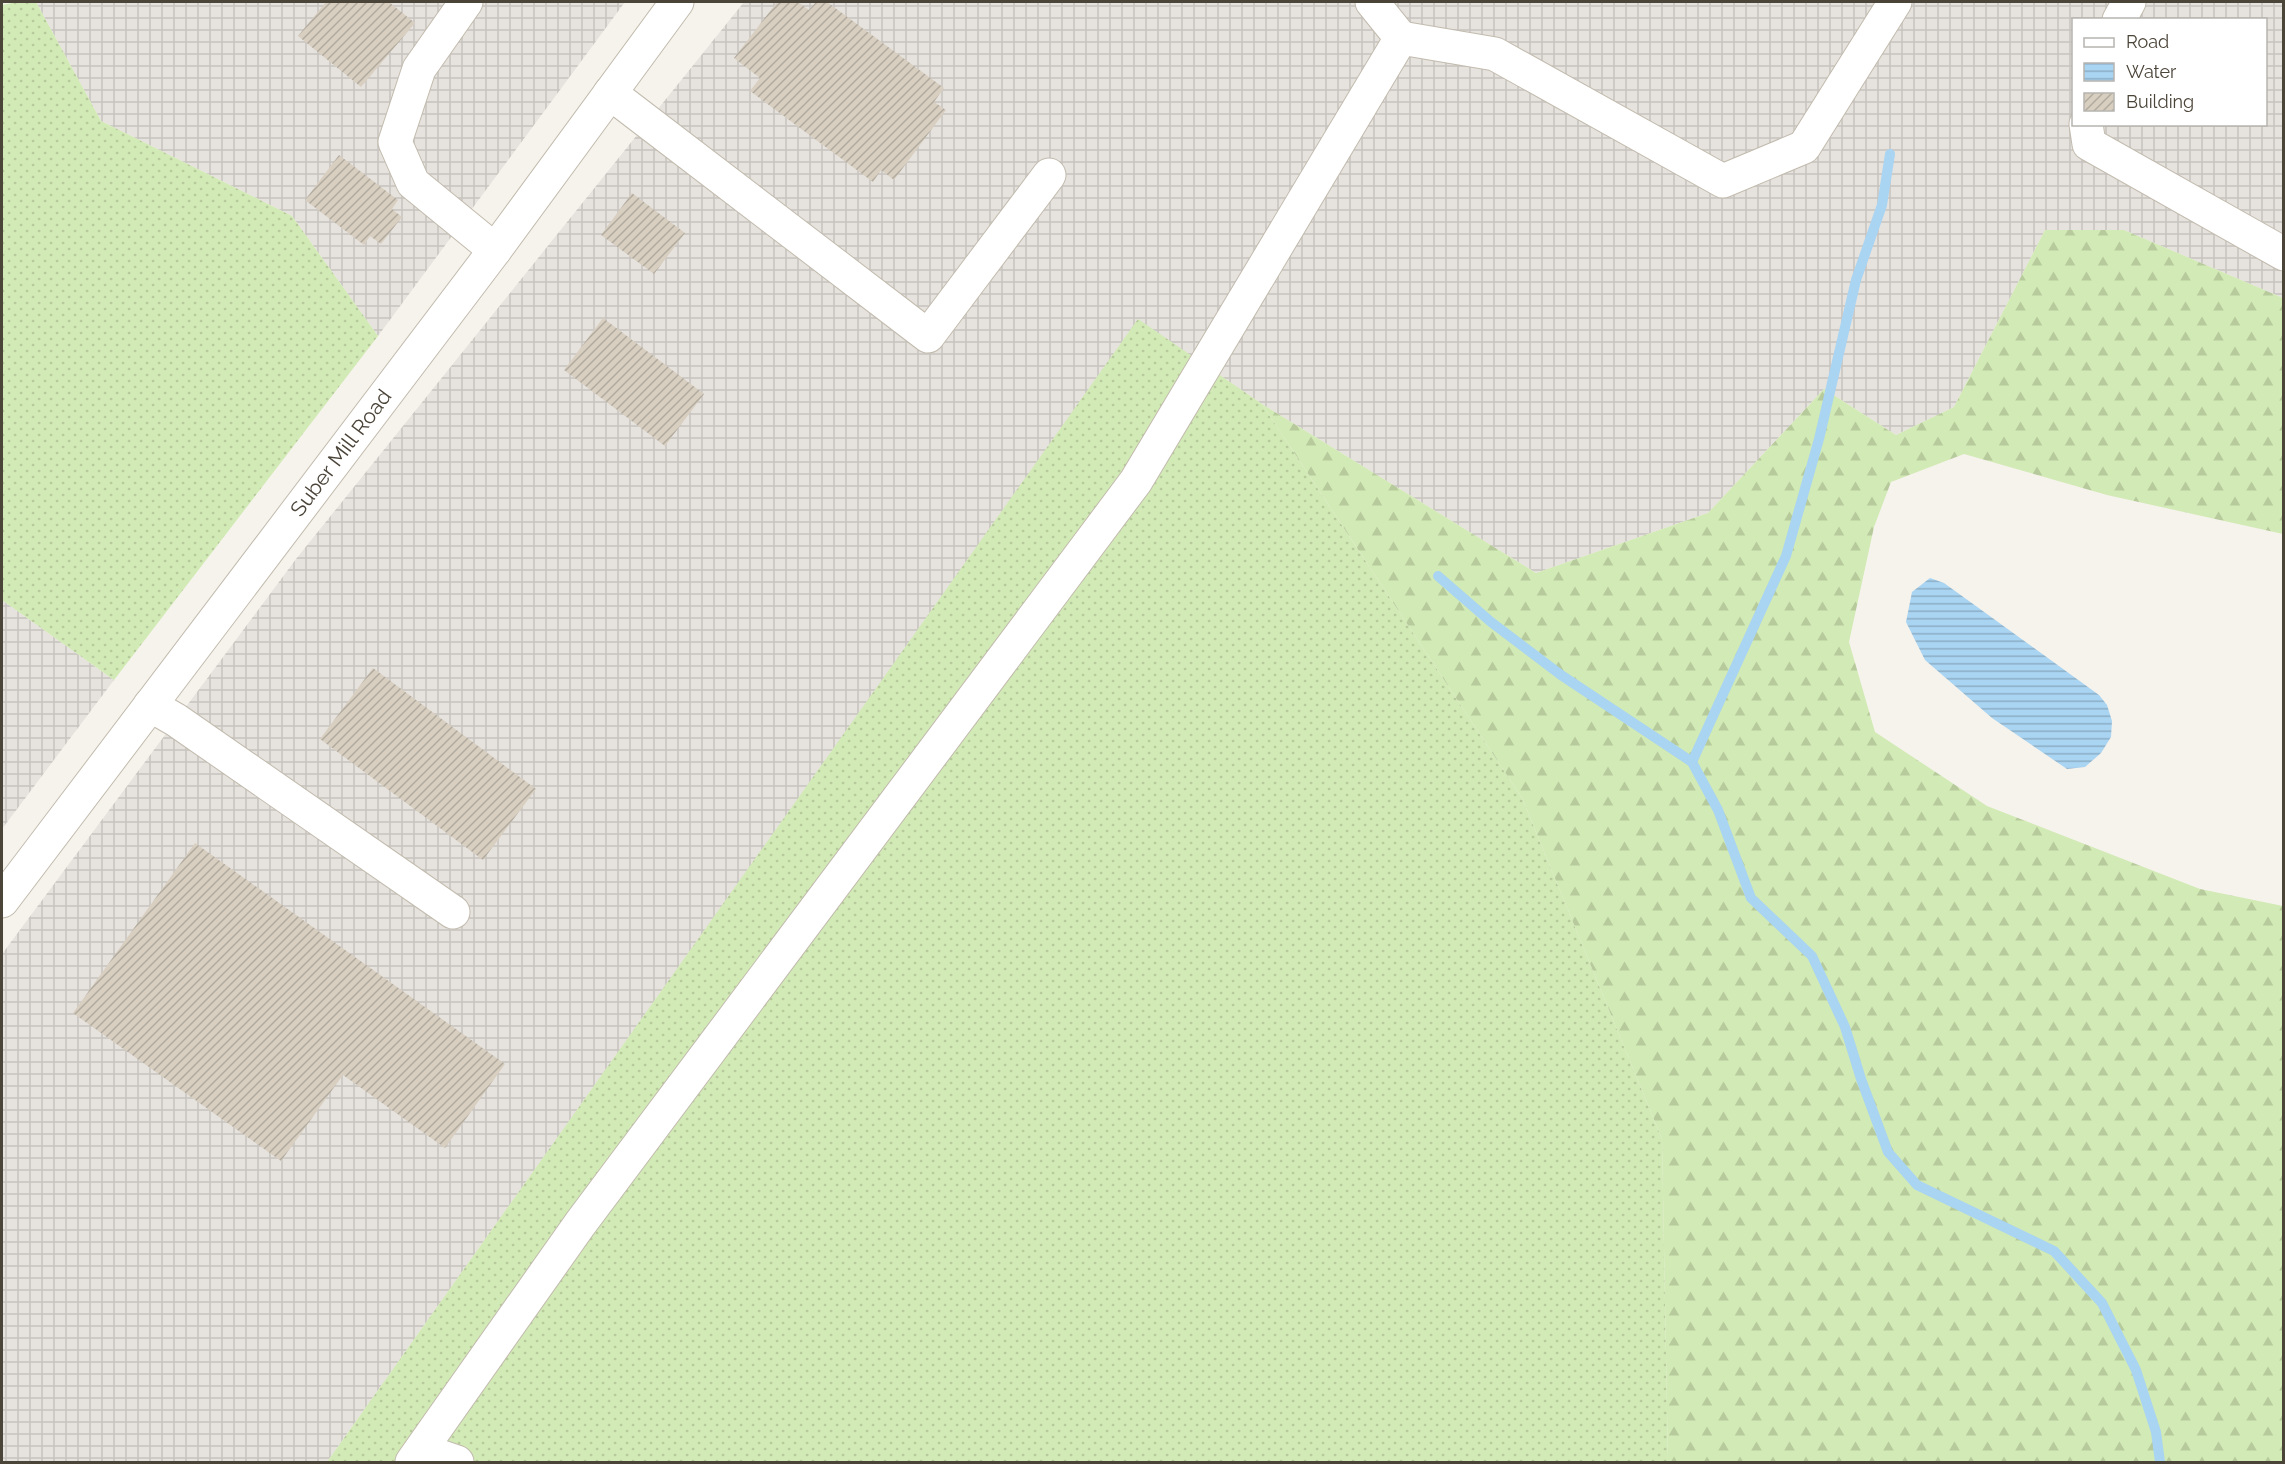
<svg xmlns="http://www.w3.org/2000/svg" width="2285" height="1464" font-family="Raleway,sans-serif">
<defs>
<pattern id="industrial-grid" width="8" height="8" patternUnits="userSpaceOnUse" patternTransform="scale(1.5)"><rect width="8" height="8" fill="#e6e2dd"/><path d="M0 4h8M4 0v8" fill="none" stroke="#c7c3be"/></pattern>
<pattern id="grass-dots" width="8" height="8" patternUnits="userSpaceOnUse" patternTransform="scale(1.5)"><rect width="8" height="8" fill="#d2eab5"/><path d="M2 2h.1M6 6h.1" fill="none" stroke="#b6ca9c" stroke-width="1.8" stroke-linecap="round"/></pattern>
<pattern id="forest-firs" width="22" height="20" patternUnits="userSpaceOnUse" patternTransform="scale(1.5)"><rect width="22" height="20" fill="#d2eab5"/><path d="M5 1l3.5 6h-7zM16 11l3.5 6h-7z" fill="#b6ca9c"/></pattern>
<pattern id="water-rules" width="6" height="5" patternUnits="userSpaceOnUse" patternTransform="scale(1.5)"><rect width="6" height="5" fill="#a9d4f2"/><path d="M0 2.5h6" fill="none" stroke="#8caec5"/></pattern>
<pattern id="building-hatch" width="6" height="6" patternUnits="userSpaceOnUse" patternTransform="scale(1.5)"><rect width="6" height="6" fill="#d8cfc1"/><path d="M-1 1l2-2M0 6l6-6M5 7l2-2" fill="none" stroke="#b1aa9e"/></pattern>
</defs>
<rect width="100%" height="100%" fill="#f6f3ec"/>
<g fill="url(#industrial-grid)" fill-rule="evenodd">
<polygon points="36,2 625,2 378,336 292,216 101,121"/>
<path d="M744 2H2283V298L2124 230H2045L1954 407 1896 435 1824 389 1708 513 1536 573 1262 404 1138 320 327 1462H2V954L296 559ZM2074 20H2266V124H2074Z"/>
<polygon points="2,600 114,680 2,829"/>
</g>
<g fill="url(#grass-dots)">
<polygon points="17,2 36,2 101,121 292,216 378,336 114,680 2,600 2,5"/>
<polygon points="1138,319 1262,404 1522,798 1662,1139 1668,1462 327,1462"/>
</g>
<polygon fill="url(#forest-firs)" points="2045,230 2124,230 2283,298 2283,534 2107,495 1964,454 1891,482 1874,527 1849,642 1875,732 1987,806 2200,889 2283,906 2283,1462 1668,1462 1662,1139 1522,798 1262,404 1536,573 1708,513 1824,389 1896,435 1954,407"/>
<polygon fill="url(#water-rules)" points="1930,578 1944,583 2099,695 2107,705 2112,721 2111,737 2101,753 2085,767 2067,769 1992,718 1925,660 1906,622 1912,592"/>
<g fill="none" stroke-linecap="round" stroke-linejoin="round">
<g stroke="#a9d4f2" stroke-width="10">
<polyline points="1438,576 1491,622 1561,675 1692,762 1718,810 1751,898 1812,956 1845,1027 1861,1079 1888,1152 1917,1185 2054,1251 2102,1303 2136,1370 2156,1432 2160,1462"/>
<polyline points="1692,762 1786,556 1819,439 1856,280 1882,205 1890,154"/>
</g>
</g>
<g fill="url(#building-hatch)">
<polygon points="326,2 389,2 415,23 361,87 298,36"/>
<polygon points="777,2 798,2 809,10 816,2 827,2 944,88 934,102 946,110 894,180 881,170 873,182 750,91 760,78 734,58"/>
<polygon points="339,155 398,200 392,209 402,217 381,244 370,236 364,245 305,200"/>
<polygon points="632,193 685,233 654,274 601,235"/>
<polygon points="603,318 704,394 665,446 564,370"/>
<polygon points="373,668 536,789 483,860 320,739"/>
<polygon points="195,843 505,1064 445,1148 343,1075 281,1161 73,1013"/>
</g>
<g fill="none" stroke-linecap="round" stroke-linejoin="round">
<g stroke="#c2bbae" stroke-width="35">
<g id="minor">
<polyline points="466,2 419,69 395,142 413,183 495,250"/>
<polyline points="2119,20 2129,2"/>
<polyline points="1401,38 1495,54 1723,181 1804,147 1895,2"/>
<polyline points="610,93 928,336 1049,175"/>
<polyline points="2086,124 2089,144 2284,254"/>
<polyline points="150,705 176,720 453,912"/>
<polyline points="2,901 495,250 677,2"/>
<polyline points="422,1450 457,1462"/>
<polyline points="412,1462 580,1224 1136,481 1401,38 1372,2"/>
</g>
</g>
<use href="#minor" stroke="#fff" stroke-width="33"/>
</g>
<g text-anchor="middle" stroke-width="4.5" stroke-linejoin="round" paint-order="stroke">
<g font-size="21" fill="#4b4439" stroke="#fff">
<text transform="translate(341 453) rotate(-53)" y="7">Suber Mill Road</text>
</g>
</g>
<rect width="2285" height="1464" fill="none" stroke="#4b4439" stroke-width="6"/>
<rect x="2072" y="18" width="195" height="108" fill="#ffffff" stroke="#b7b4b0" stroke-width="1.5"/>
<rect x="2084" y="38" width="30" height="9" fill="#ffffff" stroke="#b7b4b0" stroke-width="1.5"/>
<text x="2126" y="48" font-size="18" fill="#4b4439">Road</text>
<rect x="2084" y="63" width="30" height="18" fill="url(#water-rules)" stroke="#b7b4b0" stroke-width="1.5"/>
<text x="2126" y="78" font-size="18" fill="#4b4439">Water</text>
<rect x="2084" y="93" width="30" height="18" fill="url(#building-hatch)" stroke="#b7b4b0" stroke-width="1.5"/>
<text x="2126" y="108" font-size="18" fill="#4b4439">Building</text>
</svg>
